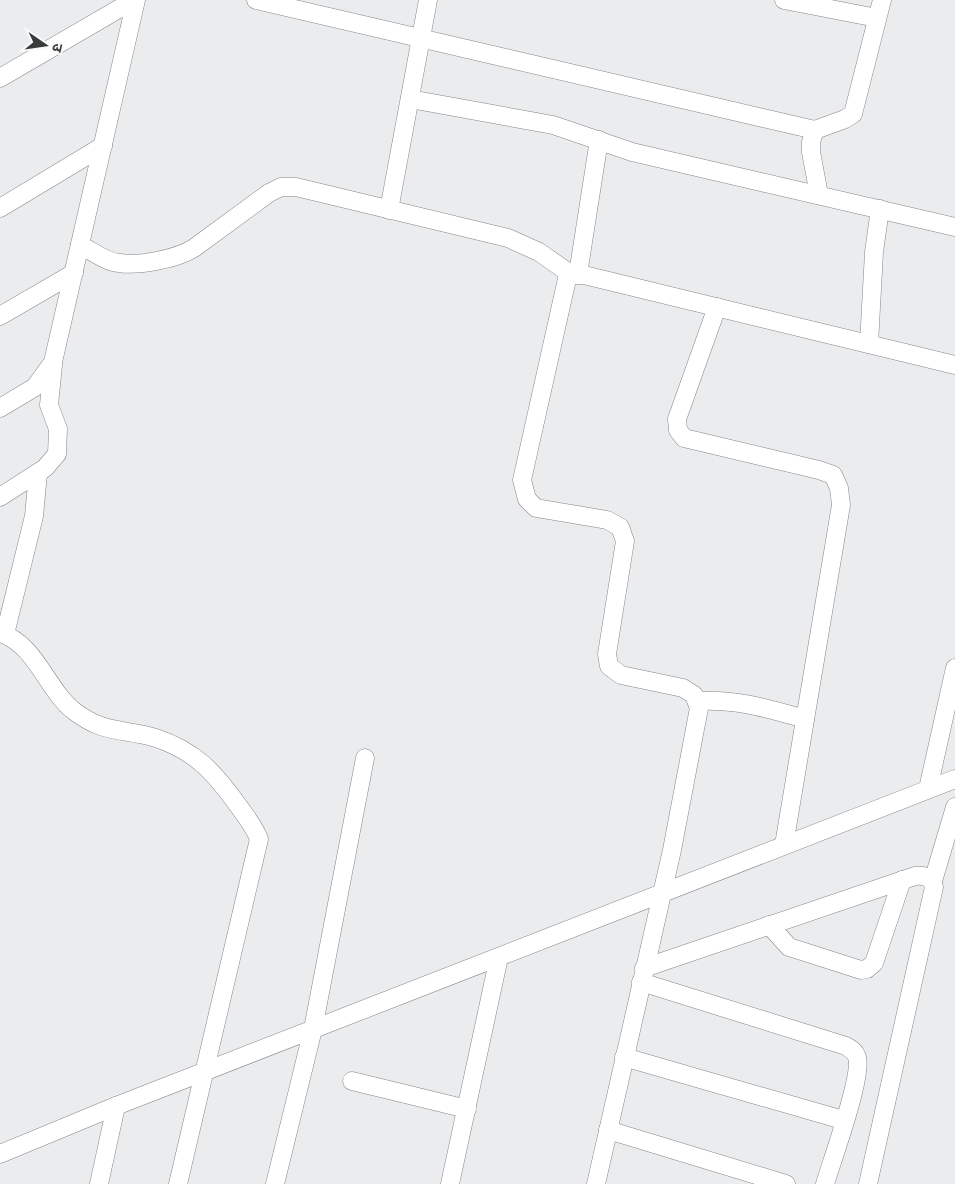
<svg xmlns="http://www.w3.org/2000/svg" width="955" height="1184" font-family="Lora,'Noto Sans Devanagari',serif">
<rect width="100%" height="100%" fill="#ebecee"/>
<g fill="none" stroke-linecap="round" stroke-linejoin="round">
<g stroke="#848587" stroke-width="19">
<g id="street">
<polyline points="256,0 815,130"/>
<polyline points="784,0 877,18"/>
<polyline points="0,78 134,0"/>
<polyline points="410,99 553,125 632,152 955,227"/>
<polyline points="819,195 811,152 811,142 815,130 845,119 853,114 882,0"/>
<polyline points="0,208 103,146"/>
<polyline points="389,210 428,0"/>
<path d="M80 245C92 251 106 262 119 263 139 266 177 259 194 248L269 193 281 187H296L508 238 539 252 572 275"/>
<polyline points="578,274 599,140"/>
<polyline points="717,307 677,419 678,430 684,438 819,470 833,475 839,488 841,505 784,845"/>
<polyline points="0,316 74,273"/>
<polyline points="869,344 874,252 880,209"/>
<polyline points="0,408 35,387 53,362 136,0"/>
<polyline points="0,497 45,468 57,454 58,429 49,405 53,365"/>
<path d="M0 633C36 644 46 689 74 711 105 735 124 728 156 738 195 751 214 772 237 804 245 815 254 826 259 839L178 1184"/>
<polyline points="5,634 34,516 38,473"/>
<path d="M697 701C737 699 766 708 805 719"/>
<polyline points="928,789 955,668"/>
<polyline points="933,881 955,807"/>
<polyline points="769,925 789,947 861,970 867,969 874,963 902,880"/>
<path d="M644 968 915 876C925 875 932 877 934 887L868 1184"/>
<path d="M641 982 846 1046C851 1049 855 1051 857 1057 863 1076 832 1160 825 1184"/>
<polyline points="624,1057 843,1120"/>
<polyline points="352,1081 467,1109"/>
<polyline points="608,1130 786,1184"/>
<polyline points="0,1154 116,1106 955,779"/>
<polyline points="99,1184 116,1106"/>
<polyline points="275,1184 313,1029 365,758"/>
<polyline points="450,1184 499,957"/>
<polyline points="596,1184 672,850 699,708 694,695 683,688 621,675 609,666 607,654 625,541 620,527 607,520 536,508 527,499 522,480 567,279 572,275 584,275 955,365"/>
</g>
</g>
<use href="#street" stroke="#fff" stroke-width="18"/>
</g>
<g transform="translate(45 45) rotate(103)" stroke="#f8f9fb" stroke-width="4" paint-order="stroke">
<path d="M0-4L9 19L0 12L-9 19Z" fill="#393a3a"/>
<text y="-8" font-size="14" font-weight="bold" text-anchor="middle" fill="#393a3a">उ</text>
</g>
</svg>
